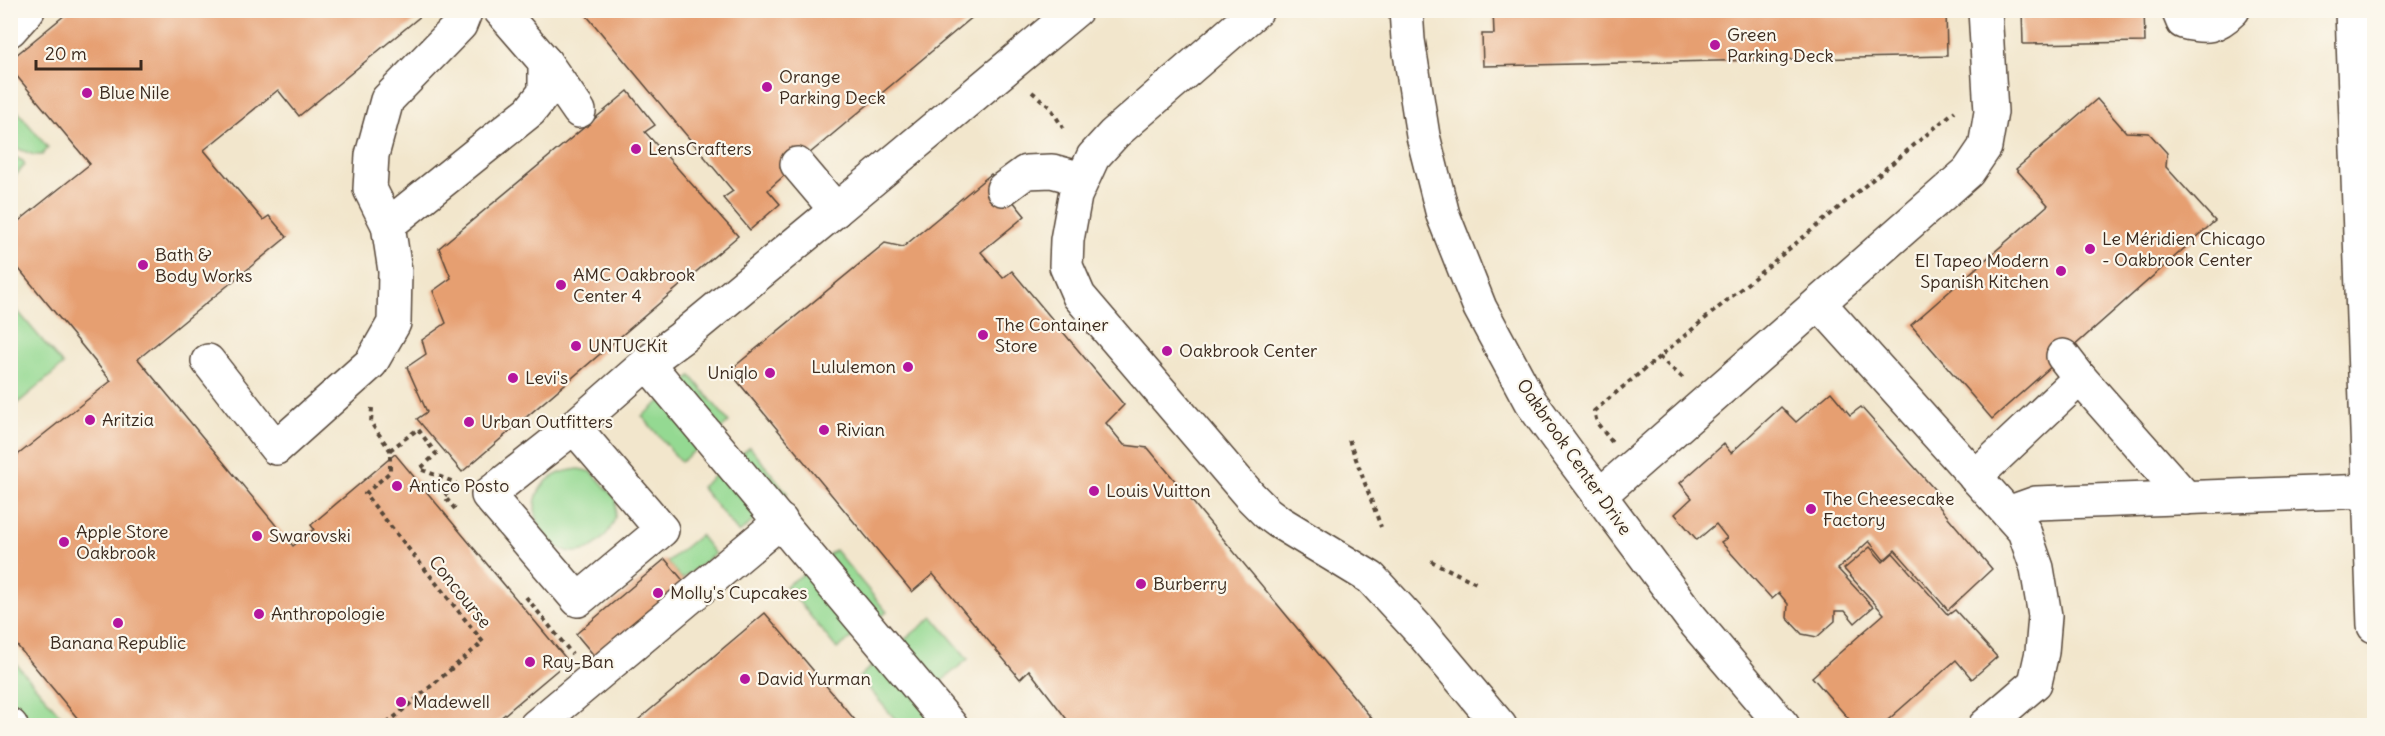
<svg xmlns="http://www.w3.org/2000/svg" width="2385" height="736" font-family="Delius,sans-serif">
<rect width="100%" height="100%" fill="#fbf7ec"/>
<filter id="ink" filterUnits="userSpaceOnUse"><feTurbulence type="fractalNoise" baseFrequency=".0167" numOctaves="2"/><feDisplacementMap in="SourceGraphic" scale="12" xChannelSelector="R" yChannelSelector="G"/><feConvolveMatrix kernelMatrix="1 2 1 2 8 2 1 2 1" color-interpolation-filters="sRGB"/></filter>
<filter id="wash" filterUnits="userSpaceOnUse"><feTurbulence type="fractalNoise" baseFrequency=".008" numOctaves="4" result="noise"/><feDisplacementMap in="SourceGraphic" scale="24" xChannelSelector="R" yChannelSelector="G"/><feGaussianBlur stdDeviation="1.35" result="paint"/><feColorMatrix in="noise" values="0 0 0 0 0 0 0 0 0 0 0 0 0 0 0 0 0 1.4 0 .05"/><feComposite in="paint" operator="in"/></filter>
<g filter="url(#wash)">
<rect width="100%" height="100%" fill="#f2e6cc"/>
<g fill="#94d992" stroke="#688258" stroke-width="1.5">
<polygon points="11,103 48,148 42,155 34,155 11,146"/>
<polygon points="11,155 23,161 25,165 11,180"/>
<polygon points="10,302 63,365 11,409 10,409"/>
<polygon points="691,376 729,422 718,432 680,385"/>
<polygon points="666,397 705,442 681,462 642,416"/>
<polygon points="750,447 788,494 775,503 738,457"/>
<polygon points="725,467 763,513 739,533 701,487"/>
<path d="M579 469 592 472 616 499C617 517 614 527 601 540 551 588 494 477 579 469Z"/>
<polygon points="700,535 715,554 682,579 667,562"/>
<polygon points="835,550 887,612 873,622 823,559"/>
<polygon points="809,570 860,631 837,649 786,586"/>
<polygon points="933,617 968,659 931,690 895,647"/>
<polygon points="884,655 941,725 900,725 859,677"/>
<polygon points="17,665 69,725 16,725 11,719 10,670"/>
</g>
<g id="blocks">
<g fill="#e69f71">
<polygon points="71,10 428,10 299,116 278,90 204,150 263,220 269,216 287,237 138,359 293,546 314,529 311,525 395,454 568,661 491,726 479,726 476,723 473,726 84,726 10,637 10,461 111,381 10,258 10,228 90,164 10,68 10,60"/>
<polygon points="582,10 981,10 797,164 768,190 780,204 750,230 723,198 733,191"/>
<polygon points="1493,10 1946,10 1947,56 1483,66 1482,34 1494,34"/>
<polygon points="2022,10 2144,10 2145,42 2023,44"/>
<polygon points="628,91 655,125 645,132 738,236 462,472 417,419 427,412 407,367 426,354 422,340 446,323 433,291 451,278 439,248"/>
<polygon points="2097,99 2126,132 2149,133 2167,153 2166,167 2215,221 1992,419 1911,325 2048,205 2016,169"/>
<polygon points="991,174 1025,216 981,252 1003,278 1012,271 1124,405 1106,423 1124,445 1148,448 1378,726 1072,726 1029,670 1020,679 933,574 912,592 729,371 885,243 903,247"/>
<polygon points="1831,392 1850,415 1861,407 1942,498 1937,504 1992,569 1948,610 1895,550 1884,560 1869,541 1838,569 1873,607 1855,623 1845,611 1835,611 1835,621 1817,637 1802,634 1787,618 1788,604 1779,593 1772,599 1721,542 1727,538 1716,524 1697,540 1675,514 1692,498 1680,483 1724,444 1731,453 1781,407 1796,422"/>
<polygon points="1870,547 1883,562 1893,553 1948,615 1955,610 1997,657 1972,679 1956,660 1881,726 1855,726 1812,677 1884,614 1844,569"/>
<polygon points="665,559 691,590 602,665 576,634"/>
<polygon points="765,613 860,726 631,726 638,720"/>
</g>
</g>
</g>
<g filter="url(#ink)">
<use href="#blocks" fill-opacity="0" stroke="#564638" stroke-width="1.5"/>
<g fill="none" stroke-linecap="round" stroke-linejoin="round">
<g stroke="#564638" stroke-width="36">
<g id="minor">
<polyline points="500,10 545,62 579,111"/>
<polyline points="1257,10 1114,134 1093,157 1075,196 1067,240 1066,266 1079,296 1250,496 1267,513 1279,522 1371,578 1421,632 1500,726"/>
<polyline points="1406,10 1408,40 1423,136 1443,215 1480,308 1530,401 1568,453 1692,619 1783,726"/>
<path d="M2178 10 2183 22C2206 28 2216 27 2233 10"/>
<polyline points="2352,10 2374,626"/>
<polyline points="10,30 28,10"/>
<polyline points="797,164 836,210 1076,10"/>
<polyline points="1003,189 1026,172 1052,171 1082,179"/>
<polyline points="388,225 530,111 545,92 545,62"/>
<polyline points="1819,303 2024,531 2037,568 2045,616 2042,652 2035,683 1985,726"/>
<polyline points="2063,356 2080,378"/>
<polyline points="208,361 276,448 371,363 394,323 395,271 388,225 370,189 372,155 387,100 460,25 466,10"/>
<polyline points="647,363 951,726"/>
<polyline points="574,427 662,530 578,600 488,495 574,427 647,363 681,338 836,210"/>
<polyline points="1975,477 2080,378 2186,498"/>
<polyline points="1599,496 1968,172 1985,147 1991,112 1985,10"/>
<polyline points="2008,513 2036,503 2371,491"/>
<polyline points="10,725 11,726"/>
<polyline points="536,726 781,521"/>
</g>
</g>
<g stroke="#564638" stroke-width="4" stroke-dasharray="4.5 4.5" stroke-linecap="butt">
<polyline points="1032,92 1050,107 1063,128"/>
<polyline points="1659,357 1683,378"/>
<polyline points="372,408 371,423 390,450 390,472 365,494 483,642 384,726"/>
<polyline points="1349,440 1381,527"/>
<polyline points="1612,442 1597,423 1594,411 1955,111"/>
<polyline points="390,450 418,429 436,454 420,469 456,483"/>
<polyline points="455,509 444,496 455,487"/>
<polyline points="1431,561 1478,584"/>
<polyline points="526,597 572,654"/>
</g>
<use href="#minor" stroke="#fff" stroke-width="33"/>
</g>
</g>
<g fill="#b5179e" stroke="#fbf7ec" stroke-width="2">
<circle cx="1715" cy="45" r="6"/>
<circle cx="767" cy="87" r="6"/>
<circle cx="87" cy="93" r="6"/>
<circle cx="636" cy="149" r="6"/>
<circle cx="2090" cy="249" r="6"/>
<circle cx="143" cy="265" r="6"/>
<circle cx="2061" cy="271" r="6"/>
<circle cx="561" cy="285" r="6"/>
<circle cx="983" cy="335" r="6"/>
<circle cx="576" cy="346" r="6"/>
<circle cx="1167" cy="351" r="6"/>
<circle cx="908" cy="367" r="6"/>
<circle cx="770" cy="373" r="6"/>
<circle cx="513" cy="378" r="6"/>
<circle cx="90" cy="420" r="6"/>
<circle cx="469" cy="422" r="6"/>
<circle cx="824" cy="430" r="6"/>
<circle cx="397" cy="486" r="6"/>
<circle cx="1094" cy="491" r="6"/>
<circle cx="1811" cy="509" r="6"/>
<circle cx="257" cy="536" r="6"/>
<circle cx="64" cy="542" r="6"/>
<circle cx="1141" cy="584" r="6"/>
<circle cx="658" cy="593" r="6"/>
<circle cx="259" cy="614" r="6"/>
<circle cx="118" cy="623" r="6"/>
<circle cx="530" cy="662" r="6"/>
<circle cx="745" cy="679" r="6"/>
<circle cx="401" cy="702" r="6"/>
</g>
<g text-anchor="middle" stroke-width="4.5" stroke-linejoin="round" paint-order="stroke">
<g font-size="18" fill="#3b2a1e" stroke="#fbf7ec" text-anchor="start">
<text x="1727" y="41">Green<tspan x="1727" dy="21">Parking Deck</tspan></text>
<text x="779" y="83">Orange<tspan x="779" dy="21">Parking Deck</tspan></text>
<text x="99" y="99">Blue Nile</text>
<text x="648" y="155">LensCrafters</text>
<text x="2102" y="245">Le Méridien Chicago<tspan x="2102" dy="21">- Oakbrook Center</tspan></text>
<text x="155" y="261">Bath &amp;<tspan x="155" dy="21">Body Works</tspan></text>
<text x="2049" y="267" text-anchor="end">El Tapeo Modern<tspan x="2049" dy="21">Spanish Kitchen</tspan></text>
<text x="573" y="281">AMC Oakbrook<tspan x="573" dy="21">Center 4</tspan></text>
<text x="995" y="331">The Container<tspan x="995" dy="21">Store</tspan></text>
<text x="588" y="352">UNTUCKit</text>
<text x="1179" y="357">Oakbrook Center</text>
<text x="896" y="373" text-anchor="end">Lululemon</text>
<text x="758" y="379" text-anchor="end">Uniqlo</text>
<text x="525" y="384">Levi's</text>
<text x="102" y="426">Aritzia</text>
<text x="481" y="428">Urban Outfitters</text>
<text x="836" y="436">Rivian</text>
<text x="409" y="492">Antico Posto</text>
<text x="1106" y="497">Louis Vuitton</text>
<text x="1823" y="505">The Cheesecake<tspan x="1823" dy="21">Factory</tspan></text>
<text x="76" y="538">Apple Store<tspan x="76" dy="21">Oakbrook</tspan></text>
<text x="269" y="542">Swarovski</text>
<text x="1153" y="590">Burberry</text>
<text x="670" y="599">Molly's Cupcakes</text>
<text x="271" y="620">Anthropologie</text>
<text x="118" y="649" text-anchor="middle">Banana Republic</text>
<text x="542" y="668">Ray-Ban</text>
<text x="757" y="685">David Yurman</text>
<text x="413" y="708">Madewell</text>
</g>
<g font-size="18" fill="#3b2a1e" stroke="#fbf7ec">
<text transform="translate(1574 457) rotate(55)" y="6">Oakbrook Center Drive</text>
<text transform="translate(460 592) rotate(51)" y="6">Concourse</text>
</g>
</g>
<rect width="2385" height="736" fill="none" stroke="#fbf7ec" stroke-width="36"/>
<path d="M36 60v9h105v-9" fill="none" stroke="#3b2a1e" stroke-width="3"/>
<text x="45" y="60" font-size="18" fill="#3b2a1e" stroke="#fbf7ec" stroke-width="4.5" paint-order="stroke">20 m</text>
</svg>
